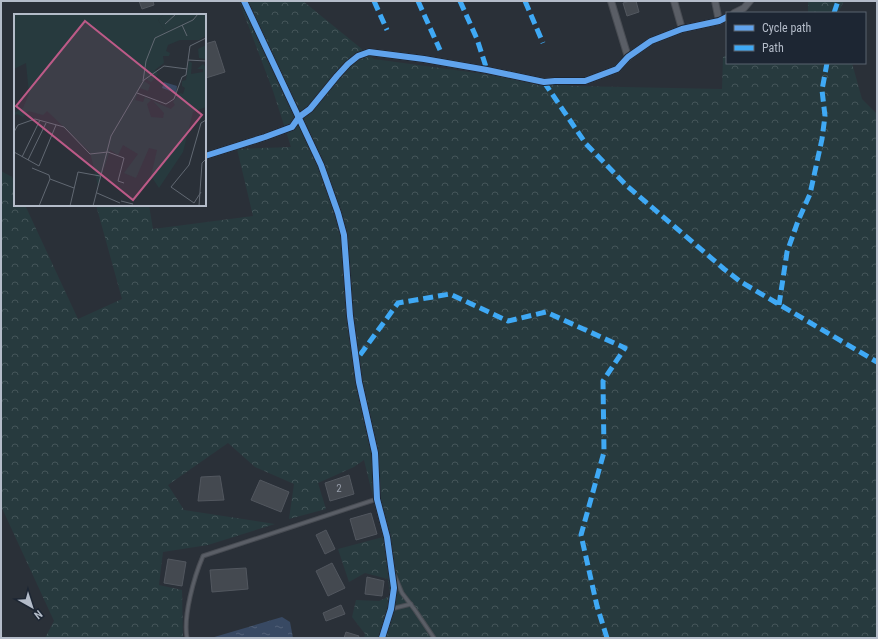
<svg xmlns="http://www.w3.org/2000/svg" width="878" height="639" font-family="'Roboto Condensed',sans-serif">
<defs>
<pattern id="forest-crowns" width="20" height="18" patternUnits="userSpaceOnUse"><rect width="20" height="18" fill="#273a3e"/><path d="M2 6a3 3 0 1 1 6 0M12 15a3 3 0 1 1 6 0" fill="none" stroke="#445559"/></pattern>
<pattern id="water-ripples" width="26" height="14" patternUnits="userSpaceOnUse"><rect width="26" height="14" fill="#384963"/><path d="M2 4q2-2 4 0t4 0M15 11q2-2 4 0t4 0" fill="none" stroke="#526178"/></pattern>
</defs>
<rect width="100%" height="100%" fill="#2a3038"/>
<g fill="url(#forest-crowns)">
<polygon points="239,1 303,1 374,59 573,86 722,89 723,57 727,55 727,63 852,63 862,99 877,114 877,638 364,638 365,634 352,617 356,600 379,601 390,596 388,579 365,573 349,582 338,549 383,537 380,521 374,501 364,460 354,467 318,483 326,509 289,519 294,484 255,467 228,443 168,485 184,510 275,524 208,545 163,552 159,585 182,590 183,638 45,638 54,621 1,506 1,171 12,177 15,183 15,205 25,205 78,319 122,299 96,205 149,205 153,229 253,216 237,149 291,147 273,91"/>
<polygon points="808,1 844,1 838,13 808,13"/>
</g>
<polygon fill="url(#water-ripples)" points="282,617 290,622 293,638 211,638"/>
<g fill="#444950" stroke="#52575f">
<polygon points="139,1 153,1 154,5 142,9"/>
<polygon points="630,1 636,1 639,12 627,16 623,3"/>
<polygon points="215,41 225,72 206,78 205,74 205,44"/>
<polygon points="349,475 354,494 330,501 325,483"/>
<polygon points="220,476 224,500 198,501 201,477"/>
<polygon points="260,480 289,492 281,512 251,500"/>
<polygon points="371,513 377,534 356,540 350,519"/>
<polygon points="326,530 335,549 325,554 316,535"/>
<polygon points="168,559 186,562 182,586 164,583"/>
<polygon points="332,563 345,588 328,596 316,571"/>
<polygon points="246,568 248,589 212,592 210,570"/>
<polygon points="367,577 384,581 382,596 365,594"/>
<polygon points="341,605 345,614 326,621 323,613"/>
<polygon points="346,632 359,636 358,638 344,638"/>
</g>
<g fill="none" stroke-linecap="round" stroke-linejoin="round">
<g stroke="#484c53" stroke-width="5">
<g id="service">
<polyline points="394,574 402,593 415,610 434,638"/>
<polyline points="391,609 411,604"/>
<path d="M187 638C183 616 194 577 203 556L377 499"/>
</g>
</g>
<g stroke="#484c53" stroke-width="8">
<g id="minor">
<polyline points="244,1 321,165 338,213 344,235 350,316 359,382 375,453 377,499 387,537 394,588 391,609 382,638"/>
<polyline points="611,1 628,57"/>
<polyline points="674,1 682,29"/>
<polyline points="715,1 719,21"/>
<polyline points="734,13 744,8 750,1"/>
<polyline points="205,156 265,137 292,127 299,117 310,109 337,76 348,64 358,56 369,52 424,59 487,70 544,82 555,81 585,81 617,69 628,57 651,41 682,29 719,21 727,17"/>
</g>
</g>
<use href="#service" stroke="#5a5e66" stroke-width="3"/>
<use href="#minor" stroke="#5a5e66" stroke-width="6"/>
<g stroke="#3fa9f5" stroke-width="5" stroke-dasharray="10 5" stroke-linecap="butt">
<polyline points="374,1 387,30"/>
<polyline points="418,1 440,50"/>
<polyline points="460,1 477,39 487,70"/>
<polyline points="525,1 543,43"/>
<polyline points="834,13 838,1"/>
<polyline points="544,82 586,144 627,186 724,269 741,282 877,362"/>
<polyline points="779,305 787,252 798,221 810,194 822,139 825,116 822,90 827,63"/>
<polyline points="360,355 398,303 450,294 508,321 546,312 625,348 603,381 604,452 581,535 597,606 607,638"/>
</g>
<g stroke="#1d2633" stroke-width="8">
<g id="cycleway">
<polyline points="244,1 321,165 338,213 344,235 350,316 359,382 375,453 377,499 387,537 394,588 391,609 382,638"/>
<polyline points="205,156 265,137 292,127 299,117 310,109 337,76 348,64 358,56 369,52 424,59 487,70 544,82 555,81 585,81 617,69 628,57 651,41 682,29 719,21 727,17"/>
</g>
</g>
<use href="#cycleway" stroke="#60a3ed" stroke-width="6"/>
</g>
<g text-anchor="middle" stroke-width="3" stroke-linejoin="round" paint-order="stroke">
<g font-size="11" fill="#989fab">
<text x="339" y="492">2</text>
</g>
</g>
<g transform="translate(14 14)">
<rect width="192" height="192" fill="#2a3038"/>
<path d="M150 0H186L152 18 144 6Z" fill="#273a3e"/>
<path d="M0 0H150L144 6 152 18 186 0H192V22L185 26H166L154 31 152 37 156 39 155 42H149L150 49 141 56 144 60 139 66 137 68 132 65 130 67 136 71 134 77 126 74 121 86 129 88 131 83 137 86 133 90 137 103 149 104 150 99 139 87 157 95 161 91 159 88 166 79 169 80 171 74 168 72V67L172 66 175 47 178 49 177 60 189 58V55H183L189 50 192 53V93L179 98 169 138 145 174 137 162 143 136 135 134 122 164 110 159 124 140 109 131 104 141 96 136 84 172 76 138 33 97 29 101 14 97 9 103 3 100 0 102V99L9 94 15 80 12 49 0 55ZM192 31 191 45 185 44 184 35Z" fill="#273a3e"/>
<path d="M150 68 163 72 162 79 148 74Z" fill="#384963"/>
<path fill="none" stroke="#616872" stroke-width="1" d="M151 10 162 0M168 11 173 22M174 46 192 47M129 67 132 47 141 24 179 6 184 0M123 79 152 90 160 85 168 63 172 61 176 32 192 24M0 118 4 111 21 105 50 113 76 140 94 138 110 144 104 167 110 169M0 138 25 152 42 111M8 143 26 106M14 146 32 109M18 154 35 161 36 165M187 178 180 189 157 173 175 151 187 109 192 106M83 179 106 189M107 187 119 190M25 192 36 165 60 174M56 192 64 158 86 162M79 192 97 122 130 66 150 52 173 55M185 192 188 149 192 145"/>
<path fill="#bc5a87" fill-opacity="0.15" stroke="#bc5a87" stroke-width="2" d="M71 7 188 101 119 186 2 92Z"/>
<rect width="192" height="192" fill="none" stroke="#b4bcc9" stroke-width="2"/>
</g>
<rect width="878" height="639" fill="none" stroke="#b4bcc9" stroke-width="4"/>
<rect x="726" y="12" width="140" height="52" fill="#1d2633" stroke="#59626f"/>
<rect x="734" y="25" width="20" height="6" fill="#60a3ed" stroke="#59626f"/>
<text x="762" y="32" font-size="12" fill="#b4bcc9">Cycle path</text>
<rect x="734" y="45" width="20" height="6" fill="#3fa9f5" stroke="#59626f"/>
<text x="762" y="52" font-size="12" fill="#b4bcc9">Path</text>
<g transform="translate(32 607) rotate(141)" stroke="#1d2633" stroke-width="3" paint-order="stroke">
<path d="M0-3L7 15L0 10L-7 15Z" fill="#b4bcc9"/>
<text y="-6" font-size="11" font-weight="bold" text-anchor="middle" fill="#b4bcc9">N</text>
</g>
</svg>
